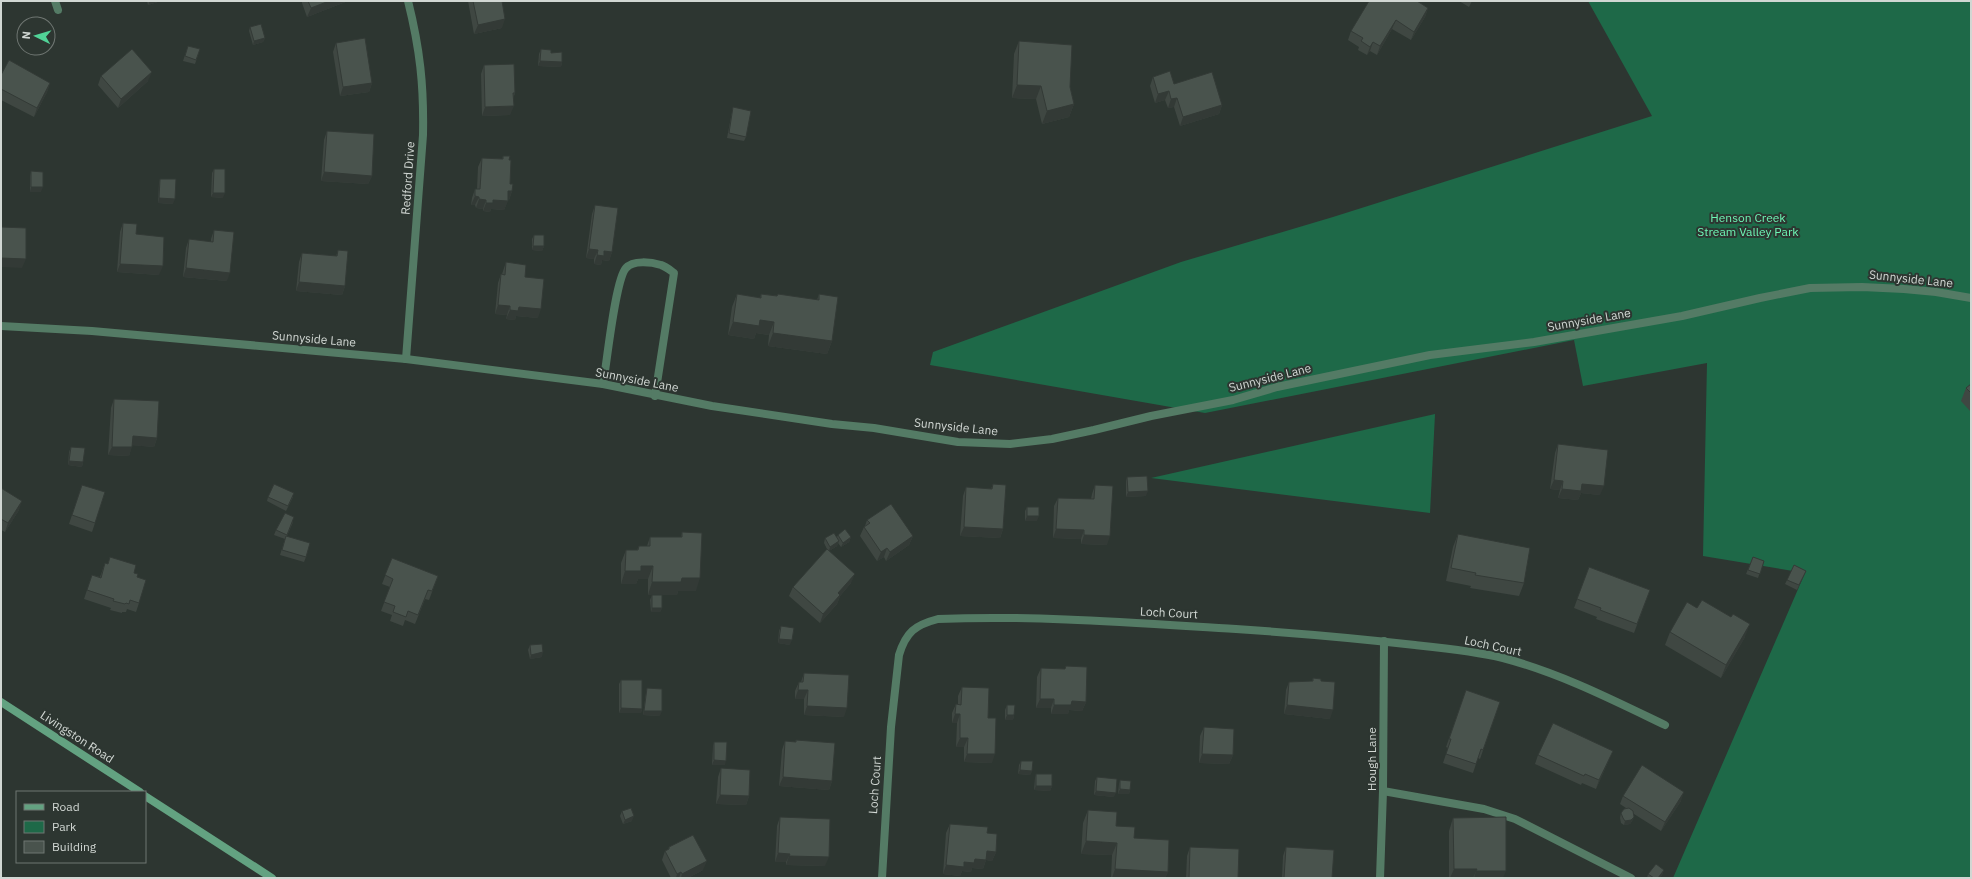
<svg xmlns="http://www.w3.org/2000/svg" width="1972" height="879" font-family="'IBM Plex Sans',sans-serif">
<rect width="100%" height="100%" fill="#2d3631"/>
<g fill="#1e6948">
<polygon points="1588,1 1971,1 1971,878 1673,878 1805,573 1703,556 1707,363 1583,386 1574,340 1205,413 930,365 933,352 1181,262 1333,217 1652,116"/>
<polygon points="1435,414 1430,513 1151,478"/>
</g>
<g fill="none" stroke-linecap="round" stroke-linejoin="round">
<g stroke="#547b65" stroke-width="8">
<polyline points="55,1 58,10"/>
<polyline points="1,326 92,331 406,359 603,384 712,406 832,424 874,428 958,442 1010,444 1052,439 1094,430 1151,416 1233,400 1277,387 1430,355 1534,342 1682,316 1760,298 1810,288 1862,287 1904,289 1936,292 1971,298"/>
<path d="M406 359 423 135C424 86 420 49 408 1"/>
<path d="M603 384C607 363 615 280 626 268 633 260 651 262 661 265 665 266 670 270 674 273L655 396"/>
<polyline points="1383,791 1484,809 1515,819 1631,878"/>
<path d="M882 878 891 727 899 655C906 632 915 625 938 619 1037 615 1137 623 1236 629 1296 633 1355 638 1415 645 1444 648 1475 651 1503 658 1560 673 1613 700 1665 725"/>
<polyline points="1380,878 1383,791 1384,641"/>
</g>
<g stroke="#63a281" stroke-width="8">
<polyline points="1,702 140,792"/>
<polyline points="145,796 272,878"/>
</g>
</g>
<g fill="#3f4742">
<polygon points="147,1 161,1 148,5"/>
<polygon points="302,1 348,1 307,17 302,3"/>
<polygon points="468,1 502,1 502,28 474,34"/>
<polygon points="1459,1 1472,1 1469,7"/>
<polygon points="1428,8 1425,17 1411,40 1392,29 1377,55 1370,51 1367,55 1358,50 1359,47 1348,40 1351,31"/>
<polygon points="250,27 265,38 263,42 253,45 249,31"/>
<polygon points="1019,41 1070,87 1074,104 1069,117 1042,124 1036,99 1012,98 1014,54"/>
<polygon points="336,43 372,83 369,92 340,96 333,52"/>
<polygon points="188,46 200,49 195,64 183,61"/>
<polygon points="541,49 551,53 562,62 561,67 538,66 539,54"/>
<polygon points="484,65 515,93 513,99 510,115 482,116 481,74"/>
<polygon points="1,75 50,83 47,92 34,117 1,100"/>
<polygon points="101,76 148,81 118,108 98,85"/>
<polygon points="1153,77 1174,84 1222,105 1219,114 1180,126 1174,107 1168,108 1165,100 1155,103 1150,86"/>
<polygon points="733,107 746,137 744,141 727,138 732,112"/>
<polygon points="327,131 372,176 368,184 321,181 324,140"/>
<polygon points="503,156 509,160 510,184 512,191 509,200 508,200 504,210 491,209 490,212 483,211 483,209 476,208 475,205 471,205 472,198 475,189 477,189 478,167 482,158 502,159"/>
<polygon points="214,169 223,198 211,197 212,173"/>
<polygon points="31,171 41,192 30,192 30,176"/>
<polygon points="160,179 173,204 158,203 159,183"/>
<polygon points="595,205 612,252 609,261 602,260 601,265 594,264 594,259 586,258 592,214"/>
<polygon points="123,223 136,234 159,275 117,272 120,232"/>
<polygon points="214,230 227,281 183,277 186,248 189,239 211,242 211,239"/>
<polygon points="534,235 544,246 542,251 532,250 532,239"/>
<polygon points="338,250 345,286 342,295 296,291 299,262 302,253 336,256"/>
<polygon points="506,262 525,277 538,318 516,316 515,320 506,319 507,315 495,314 498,283 501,274 502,274"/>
<polygon points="737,294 760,298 761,294 817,300 819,294 832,341 827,354 768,346 769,335 756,333 754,339 728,335 732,307"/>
<polygon points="1971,384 1971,412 1961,401 1966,388"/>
<polygon points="114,399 157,438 154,447 132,445 129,456 108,455 111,408"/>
<polygon points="1558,444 1600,495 1581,493 1578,500 1558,498 1560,490 1550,489 1555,453"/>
<polygon points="71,447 83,462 82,467 68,465 69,452"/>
<polygon points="1127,477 1146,496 1126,497 1126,481"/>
<polygon points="993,484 1003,529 1000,538 960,536 963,496 966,487 991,489"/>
<polygon points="82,485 95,523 92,532 69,524"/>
<polygon points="1095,485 1107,545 1081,544 1081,539 1053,538 1054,506 1058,498 1091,499 1092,494"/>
<polygon points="1,488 19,510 5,532 1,530"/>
<polygon points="268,497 293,497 286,511 267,501"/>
<polygon points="1027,507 1037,521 1025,521 1025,511"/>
<polygon points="867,520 913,536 909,545 886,561 884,557 877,561 860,536 864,527 865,526"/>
<polygon points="293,522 287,536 306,557 304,562 280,555 285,539 274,535 276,530"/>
<polygon points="682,532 696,591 678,591 677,595 648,595 648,579 638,579 636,584 621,584 621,563 626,550 637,550 639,546 647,546 650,537 681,537"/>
<polygon points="1458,534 1524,583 1519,596 1470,588 1471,586 1446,581 1453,547"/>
<polygon points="838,535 851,537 849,542 841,547 838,543 837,546 829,551 851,583 840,596 837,604 820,623 789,596 793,587 827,549 824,543 825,538 837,537"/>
<polygon points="110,557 134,573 137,577 139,603 136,612 127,609 126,612 122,612 122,613 110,610 111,608 84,599 92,575 100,577 105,563 108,564"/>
<polygon points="1753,557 1764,561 1758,578 1746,574"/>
<polygon points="392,558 438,576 429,600 425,599 415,624 405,620 403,626 390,621 392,615 381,611 390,587 382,584"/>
<polygon points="1589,567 1650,590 1634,633 1596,619 1597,617 1574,608"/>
<polygon points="1806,571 1797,590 1785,584 1787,580"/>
<polygon points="652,595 662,608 660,612 651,612 650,600"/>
<polygon points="1697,608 1745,637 1721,678 1665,645 1670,632"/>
<polygon points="781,626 790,645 778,643 779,631"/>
<polygon points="530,645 542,657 530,659 528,650"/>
<polygon points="1066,666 1086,702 1082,711 1069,710 1068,714 1051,714 1051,708 1036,708 1037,677 1041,668 1065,669"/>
<polygon points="804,673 844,717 804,715 804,699 795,699 795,691 799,682 801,682"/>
<polygon points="1313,678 1321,681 1330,719 1284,714 1286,690 1289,682 1312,681"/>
<polygon points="621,680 642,709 641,713 619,713 619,684"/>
<polygon points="962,687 988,718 992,763 964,762 964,747 956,747 957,723 952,723 952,713 956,704 958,705 958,696"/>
<polygon points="647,688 660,716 643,715 646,693"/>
<polygon points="1466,690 1500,702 1480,759 1478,758 1473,773 1443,763 1448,748 1446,747"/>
<polygon points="1007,705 1014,715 1013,720 1005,720 1005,710"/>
<polygon points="1204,727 1233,755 1229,764 1199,763 1200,736"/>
<polygon points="796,740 832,781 829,790 779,786 782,750 785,741 795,742"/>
<polygon points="714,742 725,765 712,765 713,746"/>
<polygon points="1613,751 1609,760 1596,789 1582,783 1581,785 1535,764 1538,755"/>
<polygon points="1021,761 1032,771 1030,775 1018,774 1019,765"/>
<polygon points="721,768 749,796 746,805 716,804 718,777"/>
<polygon points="1036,774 1052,786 1050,791 1034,790 1035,778"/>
<polygon points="1097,777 1114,797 1094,795 1095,781"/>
<polygon points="1120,780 1130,790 1129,794 1118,794 1119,784"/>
<polygon points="1623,796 1681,801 1661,831 1634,814 1634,817 1632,821 1630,824 1624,825 1621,823 1620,818 1621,813 1626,808 1620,804"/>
<polygon points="1088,810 1134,838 1168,872 1165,878 1111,878 1112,855 1081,854 1083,823"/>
<polygon points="622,811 632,821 623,824 620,816"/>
<polygon points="780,817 825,866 786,865 786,862 775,862 777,826"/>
<polygon points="1453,818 1503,878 1449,878 1449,831"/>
<polygon points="950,824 996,852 992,861 986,860 983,869 972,868 971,872 962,871 960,876 943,874 946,833"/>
<polygon points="669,847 703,870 688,878 671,878 662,860 665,851 668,850"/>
<polygon points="1190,847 1238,878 1186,878 1187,856"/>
<polygon points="1286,847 1332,878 1282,878 1283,856"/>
<polygon points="1664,870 1662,875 1660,878 1647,878 1648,874"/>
</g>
<g fill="#333a36">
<polygon points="150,1 161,1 148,5"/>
<polygon points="329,1 348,1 307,17 311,8"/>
<polygon points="1428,8 1425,17 1411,40 1414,32"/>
<polygon points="505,19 502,28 474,34 478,25"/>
<polygon points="1396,20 1392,29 1377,55 1380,46"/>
<polygon points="265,38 263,42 253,45 254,41"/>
<polygon points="1373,42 1370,51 1367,55 1370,47"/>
<polygon points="540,61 562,62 561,67 538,66"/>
<polygon points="152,72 148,81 118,108 121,99"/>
<polygon points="50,83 47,92 34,117 37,108"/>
<polygon points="372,83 369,92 340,96 343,87"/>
<polygon points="1017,85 1041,86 1036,99 1012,98"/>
<polygon points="1169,91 1165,100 1155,103 1158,94"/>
<polygon points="1177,98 1174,107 1168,108 1171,99"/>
<polygon points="1074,104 1069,117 1042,124 1047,111"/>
<polygon points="1222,105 1219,114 1180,126 1183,117"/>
<polygon points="514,106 510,115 482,116 485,107"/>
<polygon points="324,172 372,176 368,184 321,181"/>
<polygon points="31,187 43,187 41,192 30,192"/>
<polygon points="508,191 512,191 509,200 505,200"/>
<polygon points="213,193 225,193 223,198 211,197"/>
<polygon points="475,196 479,197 475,205 471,205"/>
<polygon points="159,198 175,199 173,204 158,203"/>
<polygon points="479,199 486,200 483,209 476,208"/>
<polygon points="493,200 508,201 504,210 491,209 490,212 483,211 486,203"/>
<polygon points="533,246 544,246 542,251 532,250"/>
<polygon points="589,249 598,250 594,259 586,258"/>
<polygon points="604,251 612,252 609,261 602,260 601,265 594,264 597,255"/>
<polygon points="1,258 26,259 22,268 1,267"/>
<polygon points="120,264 163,266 159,275 117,272"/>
<polygon points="186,268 230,273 227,281 183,277"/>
<polygon points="299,282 345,286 342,295 296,291"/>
<polygon points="498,305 510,306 507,315 495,314"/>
<polygon points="519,307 541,309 538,318 516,316 515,320 506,319 510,310"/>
<polygon points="760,320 774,322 769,335 756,333 754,339 728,335 733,322"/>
<polygon points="773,333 832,341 827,354 768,346"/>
<polygon points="133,436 157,438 154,447 129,445"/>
<polygon points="112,447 132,447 129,456 108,455"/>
<polygon points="69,461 83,462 82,467 68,465"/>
<polygon points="1554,480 1563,481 1560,490 1550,489"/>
<polygon points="1582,484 1604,486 1600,495 1581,493 1578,500 1558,498 1562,489"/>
<polygon points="1148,491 1146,496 1126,497 1128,492"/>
<polygon points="22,501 19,510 5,532 8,523"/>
<polygon points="1027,516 1039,516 1037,521 1025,521"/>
<polygon points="964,527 1003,529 1000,538 960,536"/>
<polygon points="1056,529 1084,530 1081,539 1053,538"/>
<polygon points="1084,535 1110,536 1107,545 1081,544"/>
<polygon points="913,536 909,545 886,561 890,552"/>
<polygon points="851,537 849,542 841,547 843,543"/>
<polygon points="839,541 837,546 829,551 830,547"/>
<polygon points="887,548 884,557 877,561 881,552"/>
<polygon points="641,566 653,566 648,579 638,579 636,584 621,584 625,571"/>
<polygon points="855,574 851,583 840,596 837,604 820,623 823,614 838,593"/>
<polygon points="682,578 700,578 696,591 678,591 677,595 648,595 652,582"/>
<polygon points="652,608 662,608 660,612 651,612"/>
<polygon points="1750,624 1745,637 1721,678 1726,665"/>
<polygon points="779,639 792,640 790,645 778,643"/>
<polygon points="543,652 542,657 530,659 531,655"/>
<polygon points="798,690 808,690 804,699 795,699"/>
<polygon points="1040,699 1054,699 1051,708 1036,708"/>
<polygon points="1072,701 1086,702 1082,711 1069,710 1068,714 1051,714 1054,705"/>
<polygon points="1287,705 1333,710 1330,719 1284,714"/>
<polygon points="807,706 847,708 844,717 804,715"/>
<polygon points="621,708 642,709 641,713 619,713"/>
<polygon points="644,711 662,711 660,716 643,715"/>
<polygon points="955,714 960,714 957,723 952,723"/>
<polygon points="1007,715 1014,715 1013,720 1005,720"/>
<polygon points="960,738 968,738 964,747 956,747"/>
<polygon points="1613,751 1609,760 1596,789 1599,780"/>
<polygon points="967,754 995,754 992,763 964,762"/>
<polygon points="1202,754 1233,755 1229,764 1199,763"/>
<polygon points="714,760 726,761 725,765 712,765"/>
<polygon points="1020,770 1032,771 1030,775 1018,774"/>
<polygon points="783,777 832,781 829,790 779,786"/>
<polygon points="1036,786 1052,786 1050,791 1034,790"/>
<polygon points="1120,789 1130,790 1129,794 1118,794"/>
<polygon points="1096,791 1116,793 1114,797 1094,795"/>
<polygon points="1684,792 1681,801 1661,831 1665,822"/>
<polygon points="720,795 749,796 746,805 716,804"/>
<polygon points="634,816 632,821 623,824 625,820"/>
<polygon points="1634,817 1632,821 1630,824 1624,825 1625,821"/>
<polygon points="1086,841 1117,843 1112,855 1081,854"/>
<polygon points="987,851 996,852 992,861 986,860 983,869 972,868 971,872 962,871 960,876 943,874 946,865 964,862 975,859"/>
<polygon points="778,853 790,854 786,862 775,862"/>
<polygon points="789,856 829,857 825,866 786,865"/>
<polygon points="707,861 703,870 688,878 681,878 682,874"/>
<polygon points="1115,869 1168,872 1165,878 1112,878"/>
<polygon points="1454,869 1477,869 1473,878 1450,878"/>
<polygon points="1664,870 1662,875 1660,878 1658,878"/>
<polygon points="1476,871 1506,871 1503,878 1474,878"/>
<polygon points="681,872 679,878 676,878 677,874"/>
</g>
<g fill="#49534d" stroke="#333a36">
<polygon points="308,1 329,1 311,8"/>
<polygon points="473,1 502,1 505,19 478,25"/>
<polygon points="1369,1 1417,1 1428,8 1414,32 1396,20 1380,46 1373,42 1370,47 1361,41 1363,38 1351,31"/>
<polygon points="261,24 265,38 254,41 250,27"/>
<polygon points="365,38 372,83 343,87 336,43"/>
<polygon points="1019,41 1072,45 1070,87 1074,104 1047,111 1041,86 1017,85"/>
<polygon points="188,46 200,49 196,60 185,56"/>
<polygon points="132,49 152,72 121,99 101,76"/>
<polygon points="541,49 551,50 551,53 562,52 562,62 540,61"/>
<polygon points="9,60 50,83 37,108 1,89 1,75"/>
<polygon points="514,64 515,93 513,93 514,106 485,107 484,65"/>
<polygon points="1170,71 1174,84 1212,72 1222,105 1183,117 1177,98 1171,99 1169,91 1158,94 1153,77"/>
<polygon points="733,107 751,111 746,137 729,133"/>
<polygon points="327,131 374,134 372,176 324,172"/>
<polygon points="503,156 510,156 509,160 511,160 510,184 513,184 512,191 508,191 508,201 493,200 493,203 486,203 486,200 479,199 479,197 475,196 475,189 480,189 482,158 503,159"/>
<polygon points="214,169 225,169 225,193 213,193"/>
<polygon points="31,171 43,172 43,187 31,187"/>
<polygon points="160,179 176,179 175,199 159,198"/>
<polygon points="595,205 618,208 612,252 604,251 604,256 597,255 598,250 589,249"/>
<polygon points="123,223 137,224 136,234 164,237 163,266 120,264"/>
<polygon points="1,227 26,228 26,259 1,258"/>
<polygon points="214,230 234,232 230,273 186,268 189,239 213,242"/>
<polygon points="534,235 544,235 544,246 533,246"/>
<polygon points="338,250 348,251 345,286 299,282 302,253 337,256"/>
<polygon points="506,262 526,265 525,277 544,279 541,309 519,307 518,311 510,310 510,306 498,305 501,274 505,275"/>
<polygon points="737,294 761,298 761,294 777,296 778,294 819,300 819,294 838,297 832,341 773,333 774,322 760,320 759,326 733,322"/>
<polygon points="1971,384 1971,393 1966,388"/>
<polygon points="114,399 159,401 157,438 133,436 132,447 112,447"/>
<polygon points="1558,444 1608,450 1604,486 1582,484 1581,491 1562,489 1563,481 1554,480"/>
<polygon points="71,447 85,448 83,462 69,461"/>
<polygon points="1147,476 1148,491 1128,492 1127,477"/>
<polygon points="274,484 294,493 288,506 268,497"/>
<polygon points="993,484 1006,485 1003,529 964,527 966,487 992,489"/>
<polygon points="82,485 105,492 95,523 72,515"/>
<polygon points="1095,485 1113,486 1110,536 1084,535 1084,530 1056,529 1058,498 1094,499"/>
<polygon points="1,488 22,501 8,523 1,519"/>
<polygon points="891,504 913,536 890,552 887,548 881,552 864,527 870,523 867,520"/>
<rect x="1027" y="507" width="12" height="9"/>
<polygon points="285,513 294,517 287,535 276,530"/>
<polygon points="845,529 851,537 843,543 838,535"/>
<polygon points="682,532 702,533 700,578 682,578 681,582 652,582 653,566 641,566 641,571 625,571 626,550 638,550 639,546 650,546 650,537 682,537"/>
<polygon points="834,533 839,541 830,547 825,538"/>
<polygon points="1458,534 1530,548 1524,583 1475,575 1476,573 1451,568"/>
<polygon points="286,536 310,543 306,557 282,550"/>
<polygon points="827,549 855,574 838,593 840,595 823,614 793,587"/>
<polygon points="110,557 136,565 134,573 138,574 137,577 146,580 139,603 130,600 129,604 126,603 125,604 113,601 114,599 87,590 92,575 101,578 105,563 108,564"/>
<polygon points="1753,557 1764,561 1760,574 1748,570"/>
<polygon points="392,558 438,576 432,591 428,590 418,615 408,611 406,617 393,612 395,606 384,602 393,579 385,575"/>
<polygon points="1794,565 1806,571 1799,585 1787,580"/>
<polygon points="1589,567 1650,590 1637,624 1600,610 1601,608 1577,599"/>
<rect x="652" y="595" width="10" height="13"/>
<polygon points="1702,600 1731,617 1733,614 1750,624 1726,665 1670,632 1687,602 1697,608"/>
<polygon points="781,626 794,628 792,640 779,639"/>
<polygon points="542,644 543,652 531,655 530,645"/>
<polygon points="1066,666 1087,667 1086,702 1072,701 1071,705 1054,705 1054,699 1040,699 1041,668 1065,669"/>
<polygon points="804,673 849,675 847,708 807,706 808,690 798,690 799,682 803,682"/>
<polygon points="1313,678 1321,679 1321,681 1335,682 1333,710 1287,705 1289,682 1313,681"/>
<polygon points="621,680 642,680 642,709 621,708"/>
<polygon points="962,687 989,688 988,718 996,718 995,754 967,754 968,738 960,738 960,714 955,714 956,704 961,705"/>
<polygon points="647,688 662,689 662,711 644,711"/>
<polygon points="1466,690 1500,702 1483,750 1481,749 1476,764 1446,754 1451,739 1449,739"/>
<polygon points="1007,705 1015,705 1014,715 1007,715"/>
<polygon points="1553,723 1613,751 1599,780 1585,774 1584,776 1538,755"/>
<polygon points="1204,727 1234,729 1233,755 1202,754"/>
<polygon points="796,740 835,743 832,781 783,777 785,741 796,742"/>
<polygon points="714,742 727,742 726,761 714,760"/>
<polygon points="1021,761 1033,761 1032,771 1020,770"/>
<polygon points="1642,765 1684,792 1665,822 1623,796"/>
<polygon points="721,768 750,770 749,796 720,795"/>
<rect x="1036" y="774" width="16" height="12"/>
<polygon points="1097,777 1117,779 1116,793 1096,791"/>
<polygon points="1120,780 1131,781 1130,790 1120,789"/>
<polygon points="631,808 634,816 625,820 622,811"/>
<polygon points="1629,808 1633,811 1634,817 1631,820 1625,821 1623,818 1621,813 1624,809"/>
<polygon points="1088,810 1117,812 1116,826 1135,827 1134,838 1169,840 1168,872 1115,869 1117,843 1086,841"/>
<polygon points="780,817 830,819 829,857 789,856 790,854 778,853"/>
<polygon points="1506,817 1506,871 1476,871 1477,869 1454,869 1453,818"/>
<polygon points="950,824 988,827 987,833 997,834 996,852 987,851 986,860 975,859 974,863 964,862 964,867 946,865"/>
<polygon points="693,835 707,861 682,874 681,872 677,874 665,851 669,849 669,847"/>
<polygon points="1190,847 1239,849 1238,878 1189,878"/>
<polygon points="1286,847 1334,850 1332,878 1284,878"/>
<polygon points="1656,864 1664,870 1658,878 1654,878 1648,874"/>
</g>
<g text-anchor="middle" stroke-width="4" stroke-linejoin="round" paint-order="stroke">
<g font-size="12" fill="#d1d7d3" stroke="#2d3631">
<text transform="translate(408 178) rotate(-86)" y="4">Redford Drive</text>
<text transform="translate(1911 279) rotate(6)" y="4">Sunnyside Lane</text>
<text transform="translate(1589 320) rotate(-10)" y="4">Sunnyside Lane</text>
<text transform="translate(314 339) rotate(5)" y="4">Sunnyside Lane</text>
<text transform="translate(1270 378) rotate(-14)" y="4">Sunnyside Lane</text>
<text transform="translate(637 380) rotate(11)" y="4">Sunnyside Lane</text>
<text transform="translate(956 427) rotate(6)" y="4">Sunnyside Lane</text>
<text transform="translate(1169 613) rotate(3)" y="4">Loch Court</text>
<text transform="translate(1493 646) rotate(12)" y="4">Loch Court</text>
<text transform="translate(77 737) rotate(33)" y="4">Livingston Road</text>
<text transform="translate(1372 759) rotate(-90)" y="4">Hough Lane</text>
<text transform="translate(875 785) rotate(-86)" y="4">Loch Court</text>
</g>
<g font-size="12" fill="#6ff7b6" stroke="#2d3631">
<text x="1748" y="222">Henson Creek<tspan x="1748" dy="14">Stream Valley Park</tspan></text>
</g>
</g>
<rect width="1972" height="879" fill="none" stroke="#d1d7d3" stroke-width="4"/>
<rect x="16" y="791" width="130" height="72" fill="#2d3631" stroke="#6f7672"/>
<rect x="24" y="804" width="20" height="6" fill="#63a281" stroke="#6f7672"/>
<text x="52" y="811" font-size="12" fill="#d1d7d3">Road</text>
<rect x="24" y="821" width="20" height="12" fill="#1e6948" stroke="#6f7672"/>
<text x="52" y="831" font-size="12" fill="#d1d7d3">Park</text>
<rect x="24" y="841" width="20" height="12" fill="#49534d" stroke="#6f7672"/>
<text x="52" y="851" font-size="12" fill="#d1d7d3">Building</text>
<g transform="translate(36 36) rotate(275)"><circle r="19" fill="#2d3631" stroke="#6f7672"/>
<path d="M0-3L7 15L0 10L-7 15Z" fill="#51d397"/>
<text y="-6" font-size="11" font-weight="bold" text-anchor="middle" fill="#d1d7d3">N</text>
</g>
</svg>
